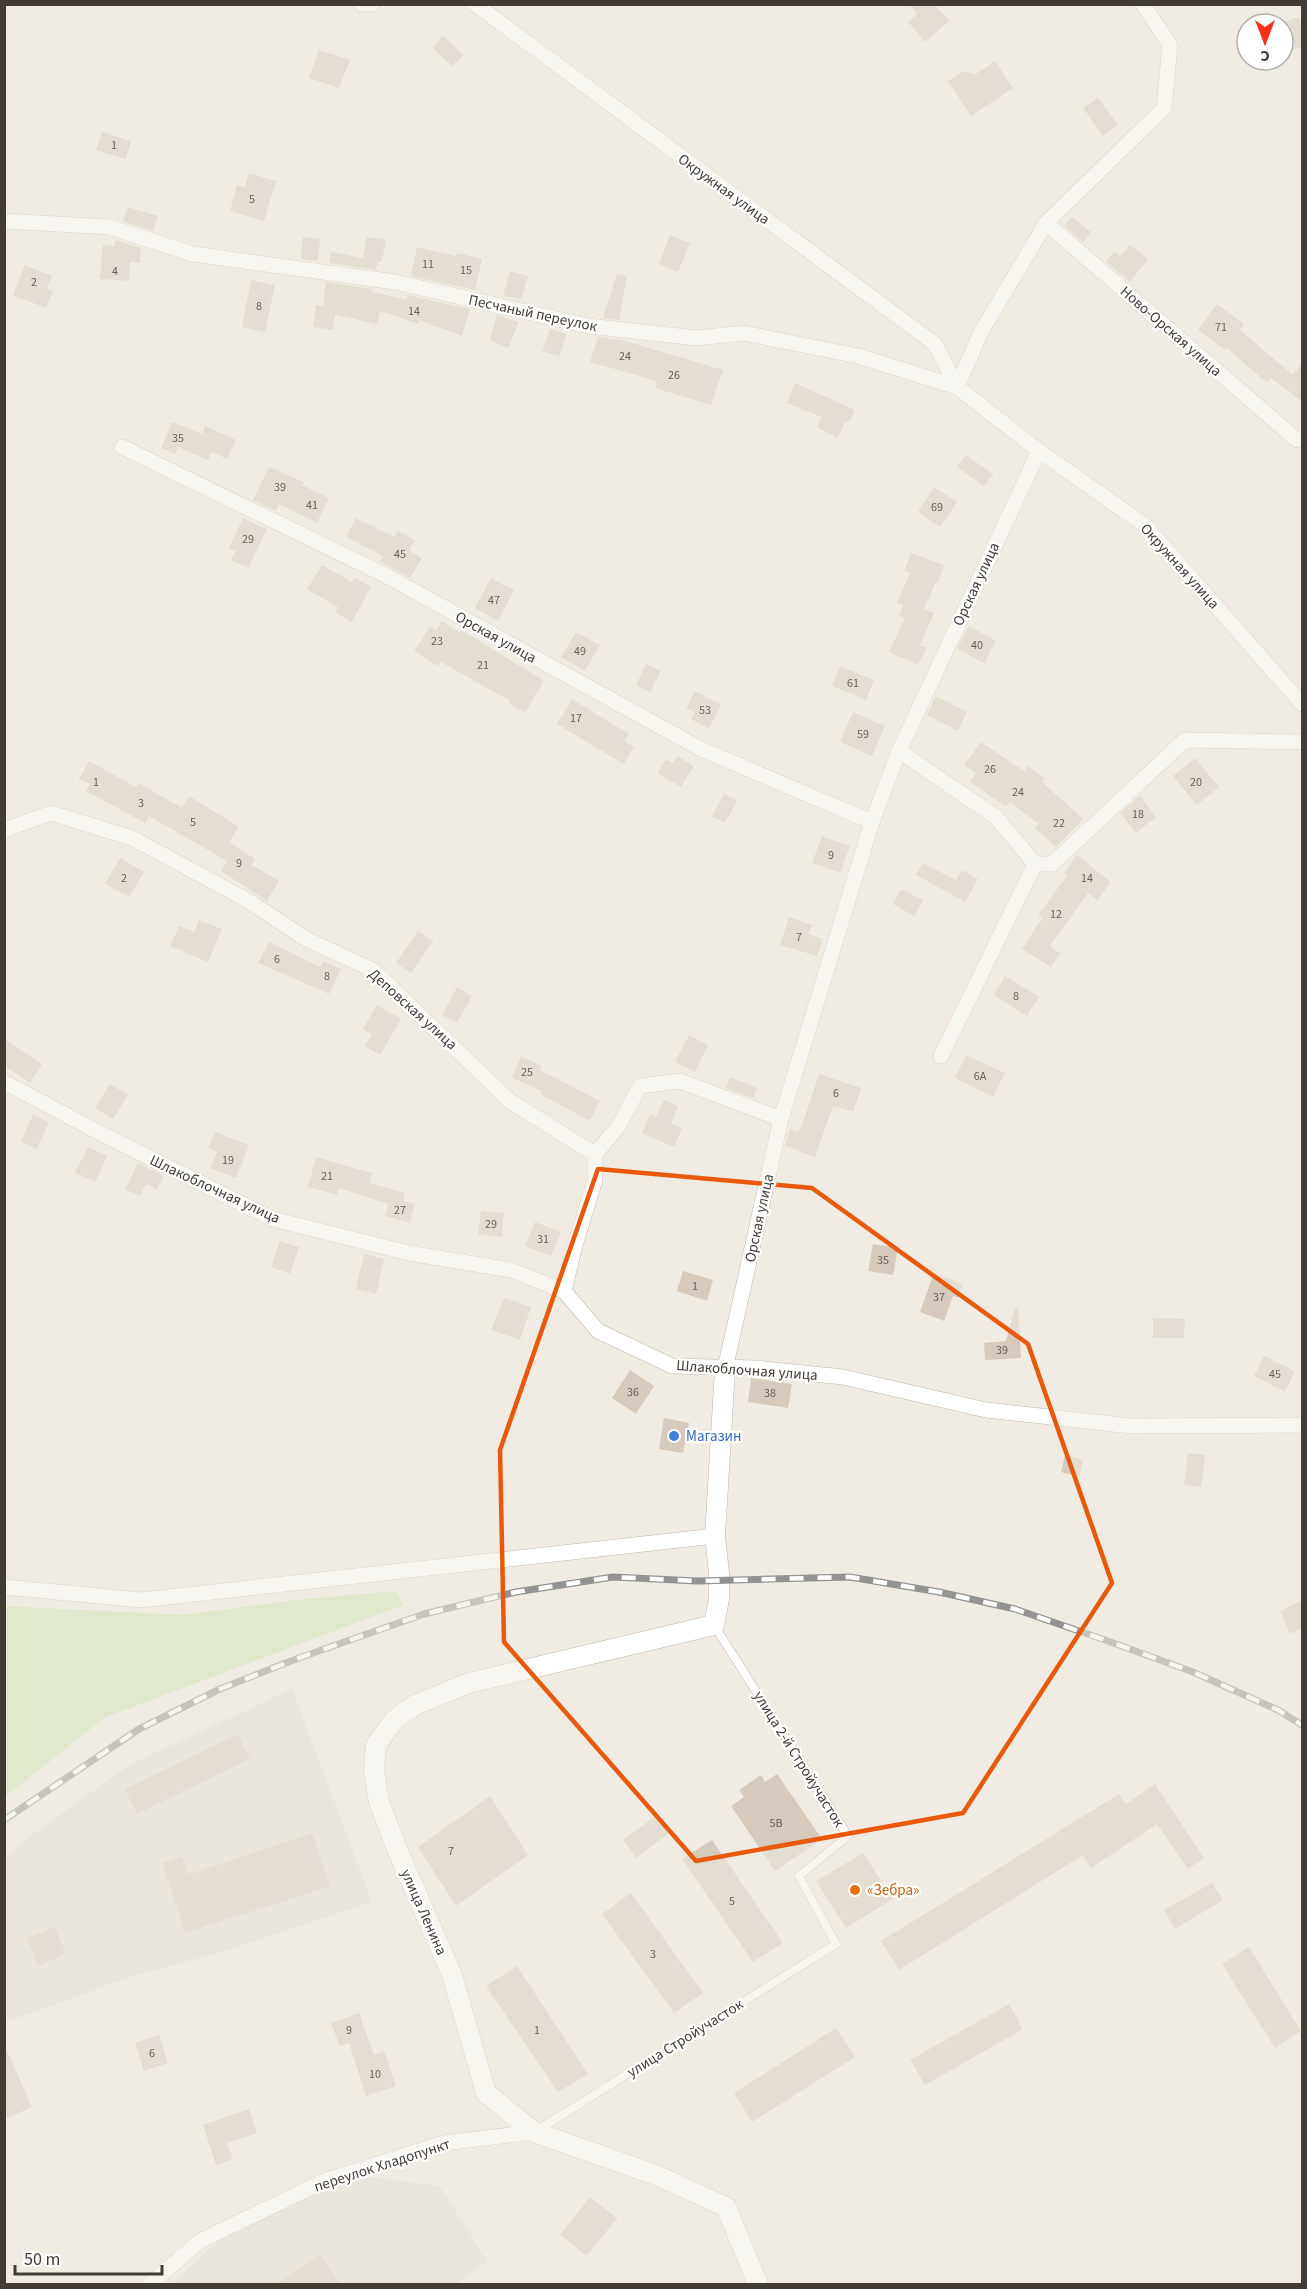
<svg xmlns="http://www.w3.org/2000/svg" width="1307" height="2289" font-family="'Source Sans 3',sans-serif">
<rect width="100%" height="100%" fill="#f1ece3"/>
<g fill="#e3ded8">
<polygon points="292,1689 372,1902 215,1954 129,1977 5,2023 5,1858 25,1840 129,1765"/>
<polygon points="346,2174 440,2186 487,2261 456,2284 171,2284 242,2220"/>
</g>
<polygon fill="#cde4ad" points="397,1591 403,1605 104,1718 5,1797 5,1606 182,1615 295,1600"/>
<g fill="#d5cabc">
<polygon points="909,4 934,4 949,21 925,42 908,22 917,14"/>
<polygon points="1299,17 1302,28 1302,47 1287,52 1283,40 1283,22"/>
<polygon points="443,36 464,55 452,66 433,48"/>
<polygon points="319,50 350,60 339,88 309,78"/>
<polygon points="995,61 1013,88 971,116 948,81 963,71 976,74"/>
<polygon points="1098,98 1118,125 1103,136 1083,108"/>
<polygon points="102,132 131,141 126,159 96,150"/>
<polygon points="249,173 276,181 264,221 230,211 237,185 245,187"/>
<polygon points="128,207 158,216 153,231 123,221"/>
<polygon points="1072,217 1091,232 1083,242 1064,226"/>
<polygon points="670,235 690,243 678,272 659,264"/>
<polygon points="303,237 320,239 318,261 301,259"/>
<polygon points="367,237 386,240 382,261 377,264 376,270 329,263 331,252 363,258"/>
<polygon points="116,240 141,248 140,263 130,262 129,281 100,279 103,245 114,246"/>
<polygon points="1130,245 1148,259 1130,282 1106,262 1114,251 1120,256"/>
<polygon points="417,247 456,256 457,253 482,259 475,290 411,276"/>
<polygon points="25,265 52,276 47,289 53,291 46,308 13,295"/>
<polygon points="510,271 528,276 521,299 503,296"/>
<polygon points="617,273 627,276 619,320 603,318"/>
<polygon points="251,280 275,285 265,332 242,327"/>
<polygon points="326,282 373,289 372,292 406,299 407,295 470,309 462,336 419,320 418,324 380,311 377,324 335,315 333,330 313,327 316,305 323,306"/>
<polygon points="1217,304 1244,324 1240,330 1293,375 1302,363 1302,402 1271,378 1267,383 1227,348 1225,350 1198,330"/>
<polygon points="497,315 519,322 508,348 490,340"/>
<polygon points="550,329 567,334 559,356 542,351"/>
<polygon points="598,337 622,340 723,370 711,405 655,388 657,381 590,362"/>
<polygon points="795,383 855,410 849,422 845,423 837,438 817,427 822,417 787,403"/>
<polygon points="172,422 202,434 205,426 236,440 227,459 212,452 208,460 178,447 175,454 161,448"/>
<polygon points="966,455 993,474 984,486 957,467"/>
<polygon points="269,467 304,482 302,485 329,498 317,523 279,504 276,511 253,500"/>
<polygon points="934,487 957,502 940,527 918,512"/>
<polygon points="243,518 267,529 248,568 231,560 236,551 229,548"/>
<polygon points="356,518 394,537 398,531 415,540 409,550 422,558 410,578 380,561 383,556 346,537"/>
<polygon points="911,553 944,565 938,583 936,582 924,609 934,613 920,645 927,648 918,665 889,652 905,618 899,616 903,606 897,603 910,573 904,571"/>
<polygon points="322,565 352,582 354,577 371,587 352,622 335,612 338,607 307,589"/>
<polygon points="491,578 514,590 498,621 475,608"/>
<polygon points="442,621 461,633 462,630 544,681 525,713 509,703 510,701 441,662 438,666 414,651 430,627 436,630"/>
<polygon points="969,626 996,641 984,663 957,649"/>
<polygon points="576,632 600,645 585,671 561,657"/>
<polygon points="646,664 661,671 650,692 636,685"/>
<polygon points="840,666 874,680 866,700 832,686"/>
<polygon points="695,691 721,705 709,729 691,719 695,712 686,708"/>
<polygon points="936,696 967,712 958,731 927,715"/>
<polygon points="572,699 629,734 624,741 634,747 624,764 557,724"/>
<polygon points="853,712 885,726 872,756 840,742"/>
<polygon points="981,742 1024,771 1028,766 1045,778 1042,782 1083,819 1056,847 1035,828 1039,824 1010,802 1006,807 970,782 976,773 964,765"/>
<polygon points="677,756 694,766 681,787 657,773 666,759 673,763"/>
<polygon points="1195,758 1219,787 1197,805 1173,776"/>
<polygon points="89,761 136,787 138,783 182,808 189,796 239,827 229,842 255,859 252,865 279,881 267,901 221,871 227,861 149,816 145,823 86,791 90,784 79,779"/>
<polygon points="724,794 737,801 725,823 712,816"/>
<polygon points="1140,796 1156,817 1136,833 1120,813"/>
<polygon points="822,836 850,846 840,873 812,863"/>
<polygon points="1077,855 1111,882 1097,900 1088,893 1050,946 1060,953 1051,967 1022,949 1042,918 1038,915 1067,876 1064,873"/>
<polygon points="120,858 144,872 129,897 105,884"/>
<polygon points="923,863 956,880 962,870 978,879 965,902 916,875"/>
<polygon points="901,889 923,900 914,916 893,904"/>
<polygon points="789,917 812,925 808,934 823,939 817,956 780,945"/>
<polygon points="199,920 222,929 208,962 170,946 179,926 194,932"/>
<polygon points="418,931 433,941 411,973 396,963"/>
<polygon points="269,942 320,967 323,961 341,969 329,994 258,963"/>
<polygon points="1005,976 1039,997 1027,1016 994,995"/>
<polygon points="457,987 472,996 457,1023 442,1015"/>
<polygon points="377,1005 401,1019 380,1055 365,1046 372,1034 363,1029"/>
<polygon points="689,1035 708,1045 695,1072 675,1062"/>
<polygon points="4,1039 42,1064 30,1083 4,1066"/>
<polygon points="966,1055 1005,1073 993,1097 955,1078"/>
<polygon points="521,1056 542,1066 540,1070 600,1101 590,1121 540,1094 542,1091 512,1078"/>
<polygon points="819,1074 861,1088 853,1112 833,1106 815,1157 785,1146 790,1129 798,1132 803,1122"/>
<polygon points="730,1077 757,1088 753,1098 726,1088"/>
<polygon points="110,1084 128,1095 113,1119 95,1108"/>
<polygon points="664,1100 678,1106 671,1124 682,1128 674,1147 642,1133 650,1114 656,1117"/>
<polygon points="33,1115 49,1122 37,1149 21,1141"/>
<polygon points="215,1132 249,1145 236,1178 210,1168 217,1152 208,1148"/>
<polygon points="88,1147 107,1156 95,1182 75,1173"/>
<polygon points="316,1157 372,1173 369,1183 405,1193 403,1201 415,1204 410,1223 385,1216 388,1204 339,1188 337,1195 308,1187"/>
<polygon points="138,1163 164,1176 157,1189 146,1184 140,1196 125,1189"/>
<polygon points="481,1211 504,1213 502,1237 478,1234"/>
<polygon points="535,1222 561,1232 551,1256 525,1246"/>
<polygon points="280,1241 299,1247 290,1274 271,1267"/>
<polygon points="873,1244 898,1248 893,1275 868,1271"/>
<polygon points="364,1254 384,1259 376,1294 356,1289"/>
<polygon points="683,1271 713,1280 707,1301 677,1291"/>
<polygon points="934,1273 963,1284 958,1298 953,1296 944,1321 920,1312"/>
<polygon points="504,1298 531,1307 520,1340 491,1330"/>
<polygon points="1015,1308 1018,1308 1021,1358 985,1360 984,1343 1006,1341"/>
<polygon points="1153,1318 1185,1319 1184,1338 1153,1338"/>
<polygon points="1264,1356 1295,1371 1285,1392 1254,1376"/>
<polygon points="630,1370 654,1386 636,1414 612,1398"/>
<polygon points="751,1378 792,1384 788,1408 748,1402"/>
<polygon points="664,1418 689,1423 683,1453 659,1449"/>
<polygon points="1188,1453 1205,1455 1201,1487 1184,1485"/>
<polygon points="1065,1455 1083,1460 1079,1477 1061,1472"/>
<polygon points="1302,1600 1302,1628 1290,1634 1280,1611"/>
<polygon points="238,1734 250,1759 137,1814 125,1789"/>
<polygon points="777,1774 822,1839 775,1871 731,1806 744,1797 739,1790 761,1775 765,1782"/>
<polygon points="1155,1784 1204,1858 1188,1869 1157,1824 1091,1868 1083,1855 899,1970 881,1941 1119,1794 1126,1804"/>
<polygon points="490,1796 528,1855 456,1906 418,1847"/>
<polygon points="657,1815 670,1832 636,1858 623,1840"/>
<polygon points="313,1833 330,1886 185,1933 162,1863 182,1856 188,1874"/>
<polygon points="712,1840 783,1943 753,1962 682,1859"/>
<polygon points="863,1853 893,1899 846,1928 816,1881"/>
<polygon points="1212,1883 1223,1900 1175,1929 1164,1910"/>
<polygon points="631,1893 703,1993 674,2013 602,1914"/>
<polygon points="55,1927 66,1954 38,1966 27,1938"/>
<polygon points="1249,1947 1301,2031 1275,2048 1222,1964"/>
<polygon points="517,1966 588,2074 558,2092 486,1986"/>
<polygon points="1009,2004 1023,2029 925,2085 910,2060"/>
<polygon points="359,2013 374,2055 384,2051 396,2086 366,2096 349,2043 340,2046 331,2023"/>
<polygon points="836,2028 855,2057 752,2122 734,2093"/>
<polygon points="159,2035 168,2063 144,2071 135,2043"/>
<polygon points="4,2044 32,2107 4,2119"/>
<polygon points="249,2109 257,2133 227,2143 233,2159 216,2165 203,2125"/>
<polygon points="590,2197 617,2218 587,2256 560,2235"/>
<polygon points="320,2255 340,2284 277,2284"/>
</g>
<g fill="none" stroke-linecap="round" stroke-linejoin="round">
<g stroke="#bfb6a9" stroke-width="9">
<polyline id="service" points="536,2131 836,1944 799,1876 848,1836 714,1625"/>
</g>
<g stroke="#bfb6a9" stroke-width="16">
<g id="minor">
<polyline points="362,4 372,4"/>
<polyline points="475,4 935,344 957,387"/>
<polyline points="4,221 109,227 193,254 395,282 588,326 697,338 743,333 858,356 957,387 1039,451 1146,526 1302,704"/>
<polyline points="1046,223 1297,440"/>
<polyline points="957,387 981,332 1046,223 1164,108 1170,45 1143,4"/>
<polyline points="122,447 385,575 701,749 872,822"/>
<polyline points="899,751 996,817 1035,864 1052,864 1185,740 1302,742"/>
<polyline points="4,830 51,813 132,838 247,900 306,939 373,970 511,1102 595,1154 618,1127 640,1086 680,1081 781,1119"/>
<polyline points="941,1056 1035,864"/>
<polyline points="4,1082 100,1133 273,1219 409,1253 511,1270 564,1291 598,1331 672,1366 754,1368 843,1377 986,1410 1131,1426 1302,1425"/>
<polyline points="564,1291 575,1245 595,1180 595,1154"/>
<polyline points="725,1369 781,1119 872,822 899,751 1039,451"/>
<polyline points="4,1587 141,1600 715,1536"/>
<polyline points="150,2284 200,2241 324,2181 444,2143 534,2132"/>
</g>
</g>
<g stroke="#bfb6a9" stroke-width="21">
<polyline id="tertiary" points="725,1369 715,1536 719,1573 719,1599 714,1625 469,1683 415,1705 394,1720 376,1745 374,1770 379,1802 397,1849 452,1975 486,2093 534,2132 656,2175 726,2207 758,2284"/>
</g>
<use href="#service" stroke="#fff" stroke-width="8"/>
<use href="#minor" stroke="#fff" stroke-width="15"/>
<use href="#tertiary" stroke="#fff" stroke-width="20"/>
<g stroke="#939393" stroke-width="7">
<polyline id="rail" points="4,1820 139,1729 220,1689 296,1659 424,1614 516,1592 613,1577 697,1581 850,1577 939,1592 1015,1609 1108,1641 1193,1672 1278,1710 1302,1725"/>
</g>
<use href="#rail" stroke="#fff" stroke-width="4.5" stroke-dasharray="14" stroke-linecap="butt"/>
</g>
<path d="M0 0H1307V2289H0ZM598 1169 812 1188 1028 1344 1112 1583 963 1813 696 1861 504 1642 500 1450Z" fill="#f1ece3" fill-opacity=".55" fill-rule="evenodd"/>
<path fill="none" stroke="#e8590c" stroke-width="4.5" stroke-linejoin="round" d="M598 1169 812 1188 1028 1344 1112 1583 963 1813 696 1861 504 1642 500 1450Z"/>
<circle fill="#3f7fe0" stroke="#fff" stroke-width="2" cx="674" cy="1436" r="6"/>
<circle fill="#e8710a" stroke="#fff" stroke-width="2" cx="855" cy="1890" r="6"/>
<g text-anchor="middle" stroke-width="4.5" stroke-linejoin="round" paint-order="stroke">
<g font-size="12" fill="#676056">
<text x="114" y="149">1</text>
<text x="252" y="203">5</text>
<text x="428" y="268">11</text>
<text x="466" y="274">15</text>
<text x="115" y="275">4</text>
<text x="34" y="286">2</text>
<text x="259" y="310">8</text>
<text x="414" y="315">14</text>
<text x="1221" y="331">71</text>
<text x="625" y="360">24</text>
<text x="674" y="379">26</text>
<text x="178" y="442">35</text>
<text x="280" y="491">39</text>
<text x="312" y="509">41</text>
<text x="937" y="511">69</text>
<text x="248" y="543">29</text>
<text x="400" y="558">45</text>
<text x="494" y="604">47</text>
<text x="437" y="645">23</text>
<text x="977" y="649">40</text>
<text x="580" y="655">49</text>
<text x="483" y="669">21</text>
<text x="853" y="687">61</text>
<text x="705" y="714">53</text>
<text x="576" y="722">17</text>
<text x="863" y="738">59</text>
<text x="990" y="773">26</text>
<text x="96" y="786">1</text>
<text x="1196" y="786">20</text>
<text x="1018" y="796">24</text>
<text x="141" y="807">3</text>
<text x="1138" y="818">18</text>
<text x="193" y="826">5</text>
<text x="1059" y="827">22</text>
<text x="831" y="859">9</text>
<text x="239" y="867">9</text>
<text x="124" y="882">2</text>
<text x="1087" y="882">14</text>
<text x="1056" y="918">12</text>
<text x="799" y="941">7</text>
<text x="277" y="963">6</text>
<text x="327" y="980">8</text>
<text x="1016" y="1000">8</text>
<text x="527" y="1076">25</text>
<text x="980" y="1080">6А</text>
<text x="836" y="1097">6</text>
<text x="228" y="1164">19</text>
<text x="327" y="1180">21</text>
<text x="400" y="1214">27</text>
<text x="491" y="1228">29</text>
<text x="543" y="1243">31</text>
<text x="883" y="1264">35</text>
<text x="695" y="1290">1</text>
<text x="939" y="1301">37</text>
<text x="1002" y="1354">39</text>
<text x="1275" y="1378">45</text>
<text x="633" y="1396">36</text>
<text x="770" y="1397">38</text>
<text x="776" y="1827">5В</text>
<text x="451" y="1855">7</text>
<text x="732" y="1905">5</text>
<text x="653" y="1958">3</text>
<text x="349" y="2034">9</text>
<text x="537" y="2034">1</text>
<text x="152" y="2057">6</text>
<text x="375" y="2078">10</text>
</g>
<g font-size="15" fill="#423c34" stroke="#fff">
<text transform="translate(724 189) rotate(36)" y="5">Окружная улица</text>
<text transform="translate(533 313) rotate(12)" y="5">Песчаный переулок</text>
<text transform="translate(1171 331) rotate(41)" y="5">Ново-Орская улица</text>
<text transform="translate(1180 566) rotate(48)" y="5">Окружная улица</text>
<text transform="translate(976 584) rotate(-65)" y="5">Орская улица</text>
<text transform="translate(496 637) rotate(29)" y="5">Орская улица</text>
<text transform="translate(413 1009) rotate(42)" y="5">Деповская улица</text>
<text transform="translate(215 1189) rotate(25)" y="5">Шлакоблочная улица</text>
<text transform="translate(759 1218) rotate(-78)" y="5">Орская улица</text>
<text transform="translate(747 1370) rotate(4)" y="5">Шлакоблочная улица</text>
<text transform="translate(799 1759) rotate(58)" y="5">улица 2-й Стройучасток</text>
<text transform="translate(424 1912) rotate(66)" y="5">улица Ленина</text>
<text transform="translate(685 2038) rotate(-32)" y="5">улица Стройучасток</text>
<text transform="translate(382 2165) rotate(-18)" y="5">переулок Хладопункт</text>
</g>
<g font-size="15" fill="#366cbe" stroke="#fff" text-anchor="start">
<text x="686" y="1441">Магазин</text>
</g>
<g font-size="15" fill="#c56008" stroke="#fff" text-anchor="start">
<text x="867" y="1895">«Зебра»</text>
</g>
</g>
<rect width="1307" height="2289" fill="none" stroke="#423c34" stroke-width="12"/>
<g transform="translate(1265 42) rotate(180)"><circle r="28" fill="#ffffff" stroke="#b3b1ae" stroke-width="1.5"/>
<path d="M0-4.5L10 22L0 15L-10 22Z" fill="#f23319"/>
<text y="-9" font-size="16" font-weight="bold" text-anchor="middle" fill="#423c34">С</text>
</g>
<path d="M15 2265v9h147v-9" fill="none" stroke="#423c34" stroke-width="3"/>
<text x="24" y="2265" font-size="18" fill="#423c34" stroke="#ffffff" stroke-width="4.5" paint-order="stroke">50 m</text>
</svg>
